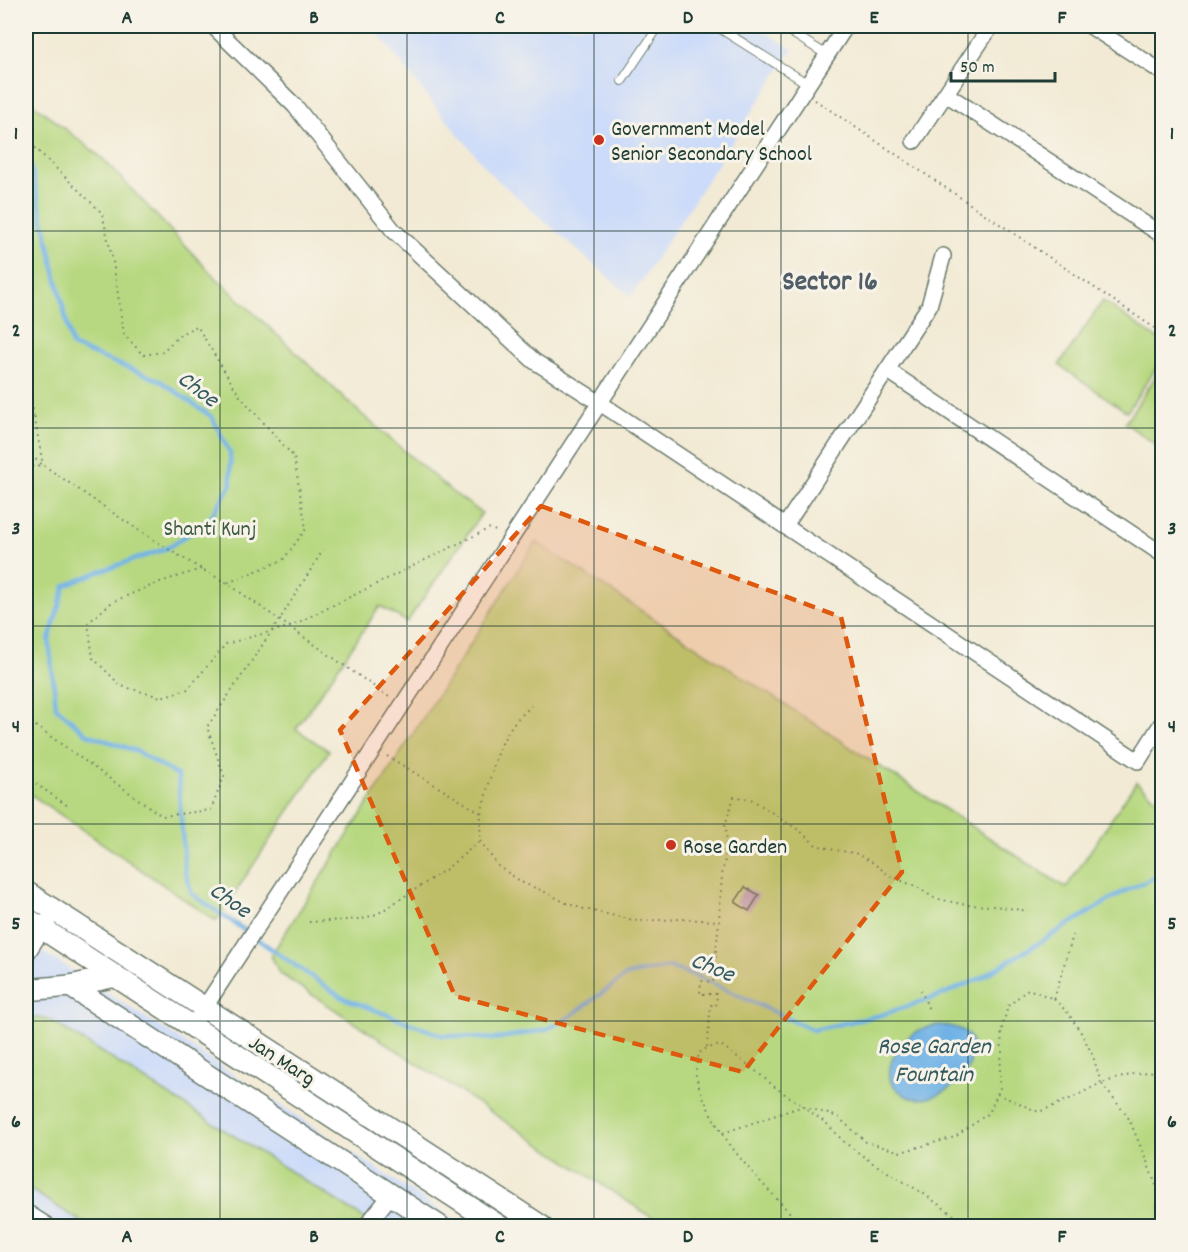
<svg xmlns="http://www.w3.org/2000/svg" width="1188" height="1252" font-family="Dekko,sans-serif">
<rect width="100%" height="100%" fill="#f7f3e8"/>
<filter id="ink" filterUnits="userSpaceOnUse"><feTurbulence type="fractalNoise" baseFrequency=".0167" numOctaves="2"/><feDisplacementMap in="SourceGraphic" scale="12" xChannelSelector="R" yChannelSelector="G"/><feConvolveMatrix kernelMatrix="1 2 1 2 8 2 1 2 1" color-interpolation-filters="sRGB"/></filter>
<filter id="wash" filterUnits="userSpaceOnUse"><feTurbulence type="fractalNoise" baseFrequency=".008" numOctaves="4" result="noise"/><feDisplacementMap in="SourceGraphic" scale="24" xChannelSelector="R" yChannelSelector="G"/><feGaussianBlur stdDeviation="1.35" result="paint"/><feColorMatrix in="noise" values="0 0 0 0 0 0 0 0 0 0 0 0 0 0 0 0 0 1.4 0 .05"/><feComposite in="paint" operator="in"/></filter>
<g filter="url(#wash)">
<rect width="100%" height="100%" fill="#f2ead4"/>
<g fill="#ccdbf9">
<polygon points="372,26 755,26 793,49 631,297 493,176 434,105"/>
<polygon points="26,941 212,1060 464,1226 26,1226"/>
</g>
<g fill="#b7d880" stroke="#6b8a5a" stroke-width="1.5">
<polygon points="26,98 101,157 210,272 358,411 452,492 482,513 407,622 380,606 296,729 329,751 216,921 26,791"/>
<polygon points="1103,301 1162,342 1162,359 1127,412 1059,365"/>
<polygon points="1162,367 1162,449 1125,423"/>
<polygon points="536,542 1066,888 1136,782 1162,803 1162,1226 665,1226 279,973 271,955"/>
<polygon points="26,1016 50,1020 367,1220 363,1226 88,1226 26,1187"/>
</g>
<path fill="#71b2e6" stroke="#48788d" stroke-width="1.5" d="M939 1025C947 1026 958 1026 965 1032 971 1037 974 1045 973 1053 971 1058 970 1065 967 1070 957 1088 932 1102 912 1098 906 1097 900 1092 896 1088 889 1083 889 1076 890 1068 894 1043 915 1028 939 1025Z"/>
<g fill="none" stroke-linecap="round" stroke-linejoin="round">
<polyline stroke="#71b2e6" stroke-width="4.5" points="26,161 30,163 72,346 159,380 212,417 230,453 231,484 208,522 165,549 98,572 65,586 49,640 56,707 87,734 136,751 178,776 185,872 192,894 341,997 441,1035 494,1039 545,1030 565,1020 627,975 669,967 701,978 813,1030 881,1015 939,996 981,978 1121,893 1162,874"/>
</g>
<g id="blocks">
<polygon fill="#ae9ac9" points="745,887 759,895 749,911 735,902"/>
</g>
</g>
<g filter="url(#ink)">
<use href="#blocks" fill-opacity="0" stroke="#697a6c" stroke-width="1.5"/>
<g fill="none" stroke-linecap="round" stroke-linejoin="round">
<g stroke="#697a6c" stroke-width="10">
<g id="lane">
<polyline points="716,26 808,84"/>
<polyline points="781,26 827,55"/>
<polyline points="622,81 659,26"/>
</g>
</g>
<g stroke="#697a6c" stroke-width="18">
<g id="street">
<polyline points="213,26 295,106 393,230 534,361 600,403 1138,761 1162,723"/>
<polyline points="1090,26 1162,72"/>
<polyline points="946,94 1162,235"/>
<polyline points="914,141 991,26"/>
<polyline points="887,370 1162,554"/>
<polyline points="785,526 929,306 943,256"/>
<polyline points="26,955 54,911"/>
<polyline points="199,1016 846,26"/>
<polyline points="26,1212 48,1226"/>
<polyline points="366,1226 391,1195"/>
</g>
</g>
<g stroke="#697a6c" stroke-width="24">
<g id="secondary">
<polyline points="26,892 541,1226"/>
<polyline points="26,918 499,1226"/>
<polyline points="70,986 439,1226"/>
<polyline points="26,990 70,986 116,976"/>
</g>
</g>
<g stroke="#697a6c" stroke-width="2" stroke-dasharray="1.5 4.5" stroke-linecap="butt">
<polyline points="815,100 1162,333"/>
<polyline points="26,139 102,213 113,262 124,334 143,355 162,352 181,334 197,326 239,395 294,457 306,529 283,560 227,583"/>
<polyline points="26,392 31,400 34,415"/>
<polyline points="26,428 34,415 43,465"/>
<polyline points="26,452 43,465"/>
<path d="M26 467 43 465C103 506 163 549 227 583L389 697"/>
<polyline points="201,569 160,582 112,602 88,623 93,658 121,686 161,697 188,689 226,644 291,626 490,528 497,532"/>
<polyline points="26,719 162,816 211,810 224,776 207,727 280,619 323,550"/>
<polyline points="387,756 481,813 480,841 498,866 523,883 543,891 566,903 584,909 638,921 681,919 719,921"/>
<polyline points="26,777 68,806"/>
<path d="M481 813C489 786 496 745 514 723 518 717 526 712 531 706"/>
<polyline points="309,922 362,919 379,913 445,870 480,841"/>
<polyline points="921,990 929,1010"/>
<polyline points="1054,999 1073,935"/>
<polyline points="707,1047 711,1005 716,1006 717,994 700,994 701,981 713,982 719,921 722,875 727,848 725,825 734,797 751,799 800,831 816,845 835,850 855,853 872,862 890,876 917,887 934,898 966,905 995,906 1028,911"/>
<polyline points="723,1133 803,1106 827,1124 844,1142 871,1162 924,1194 952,1214 965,1221 982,1226"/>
<path d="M802 1226C766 1186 731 1156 707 1106 703 1097 698 1086 696 1075 695 1069 698 1060 699 1053L707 1048 721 1045 751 1067 776 1088 803 1106 838 1117 866 1142 901 1152 955 1137 989 1113 1000 1088V1069L1002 1052 1001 1032 1008 1006 1028 989 1054 999 1068 1013 1082 1034 1093 1056 1101 1083 1072 1098 1039 1112 997 1094"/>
<polyline points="1160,1226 1162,1201 1146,1159 1128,1117 1101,1083 1134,1074 1162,1070"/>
</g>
<use href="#lane" stroke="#fff" stroke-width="8"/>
<use href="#street" stroke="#fff" stroke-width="15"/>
<use href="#secondary" stroke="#fff" stroke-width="21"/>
</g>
</g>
<path fill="#de580e" fill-opacity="0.2" stroke="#de580e" stroke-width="4.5" stroke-dasharray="12 8" stroke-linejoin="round" d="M541 506 841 617 902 872 743 1072 455 996 340 730Z"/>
<path fill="none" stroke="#1f3d34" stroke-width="1.5" stroke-opacity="0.55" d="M220 26V1226M407 26V1226M594 26V1226M781 26V1226M968 26V1226M26 231H1162M26 428H1162M26 626H1162M26 824H1162M26 1021H1162"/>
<g fill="#c8321e" stroke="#f7f3e8" stroke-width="2">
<circle cx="599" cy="140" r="6"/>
<circle cx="671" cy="845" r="6"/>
</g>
<g text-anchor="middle" stroke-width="6" stroke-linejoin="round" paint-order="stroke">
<g font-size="22" fill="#1f3d34" stroke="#f7f3e8" text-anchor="start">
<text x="611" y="135">Government Model<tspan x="611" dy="25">Senior Secondary School</tspan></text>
<text x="683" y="853">Rose Garden</text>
</g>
<g font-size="22" fill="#3d5c43" stroke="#f7f3e8">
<text x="210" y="535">Shanti Kunj</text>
</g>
<g font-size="22" fill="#1f3d34" stroke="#f7f3e8">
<text transform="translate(283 1059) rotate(33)" y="8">Jan Marg</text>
</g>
<g font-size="24" font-style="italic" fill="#345a60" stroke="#f7f3e8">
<text transform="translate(199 388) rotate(37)" y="8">Choe</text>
<text transform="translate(231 899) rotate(35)" y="8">Choe</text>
<text transform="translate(713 966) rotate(22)" y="8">Choe</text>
<text x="934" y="1053">Rose Garden<tspan x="934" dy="28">Fountain</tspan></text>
</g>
<g font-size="28" font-weight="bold" fill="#515e68" stroke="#f7f3e8">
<text x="830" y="289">Sector 16</text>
</g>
</g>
<rect width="1188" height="1252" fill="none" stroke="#f7f3e8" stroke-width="66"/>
<path d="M951 72v9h104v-9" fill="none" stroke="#1f3d34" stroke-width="3"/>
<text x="960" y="72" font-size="18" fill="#1f3d34" stroke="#f7f3e8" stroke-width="4.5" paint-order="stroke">50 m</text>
<rect x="33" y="33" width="1122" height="1186" fill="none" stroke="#1f3d34" stroke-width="2"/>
<g font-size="20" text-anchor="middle" font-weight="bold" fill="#1f3d34">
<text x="127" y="23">A</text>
<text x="314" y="23">B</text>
<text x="500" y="23">C</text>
<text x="688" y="23">D</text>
<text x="874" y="23">E</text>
<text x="1062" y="23">F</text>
<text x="16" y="139">1</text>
<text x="1172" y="139">1</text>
<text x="16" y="336">2</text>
<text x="1172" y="336">2</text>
<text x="16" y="534">3</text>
<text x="1172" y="534">3</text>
<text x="16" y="732">4</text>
<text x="1172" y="732">4</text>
<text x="16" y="929">5</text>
<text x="1172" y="929">5</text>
<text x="16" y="1127">6</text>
<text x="1172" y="1127">6</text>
<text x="127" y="1242">A</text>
<text x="314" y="1242">B</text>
<text x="500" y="1242">C</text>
<text x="688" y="1242">D</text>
<text x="874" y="1242">E</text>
<text x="1062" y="1242">F</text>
</g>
</svg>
